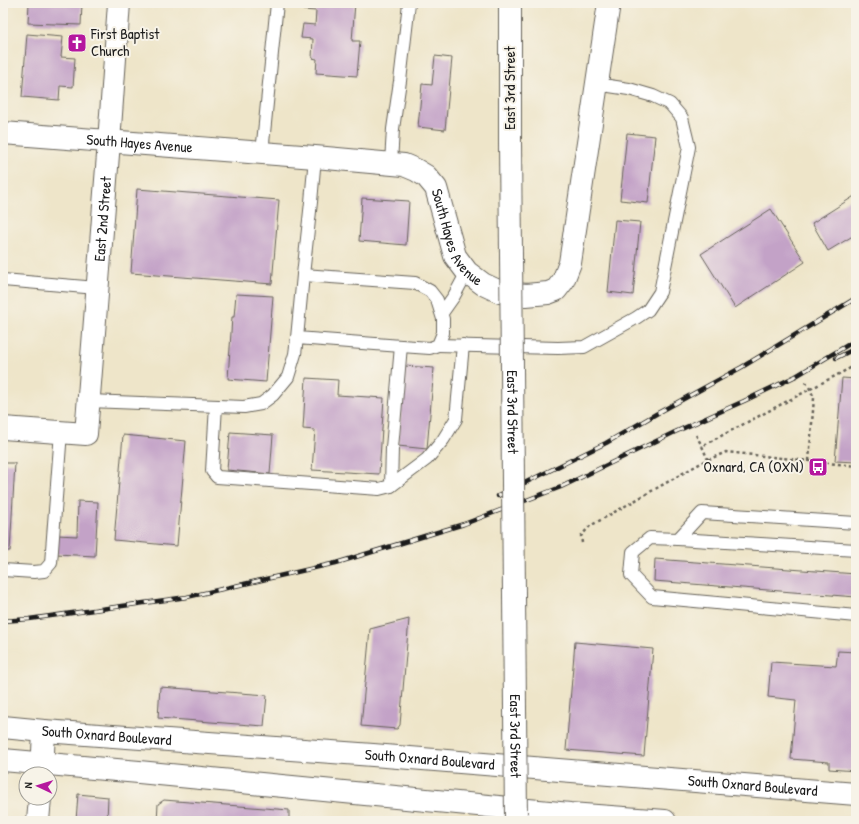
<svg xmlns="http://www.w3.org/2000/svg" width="859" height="824" font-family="'Patrick Hand',sans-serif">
<rect width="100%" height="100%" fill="#f7f3e8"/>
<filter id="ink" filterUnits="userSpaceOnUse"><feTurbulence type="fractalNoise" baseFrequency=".025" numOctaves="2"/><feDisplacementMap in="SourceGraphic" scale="8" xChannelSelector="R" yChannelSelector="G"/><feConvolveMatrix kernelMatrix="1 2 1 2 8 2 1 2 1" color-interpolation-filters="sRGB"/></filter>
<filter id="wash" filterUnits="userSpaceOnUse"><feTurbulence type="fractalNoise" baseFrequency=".012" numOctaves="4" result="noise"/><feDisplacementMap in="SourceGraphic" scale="16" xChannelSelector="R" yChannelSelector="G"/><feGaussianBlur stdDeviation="0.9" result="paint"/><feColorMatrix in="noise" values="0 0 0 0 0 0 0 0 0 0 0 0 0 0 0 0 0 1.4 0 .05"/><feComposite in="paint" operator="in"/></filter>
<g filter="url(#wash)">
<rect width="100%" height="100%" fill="#eee5c9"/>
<g id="blocks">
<g fill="#c3a2c7">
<polygon points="29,3 82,3 81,25 28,23"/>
<polygon points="304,3 355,3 352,41 360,41 357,76 316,73 317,59 312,58 313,39 301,38 303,24 315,25 316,11 303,10"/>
<polygon points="27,34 63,37 61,57 75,58 73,87 60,86 59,100 22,97"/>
<polygon points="435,56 452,58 445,130 418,127 422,84 432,85"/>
<polygon points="627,133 655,136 648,203 620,200"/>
<polygon points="137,189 279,200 272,284 131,273"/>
<polygon points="856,195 856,234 828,251 812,223"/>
<polygon points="362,198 409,201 406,245 359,241"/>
<polygon points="771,209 805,262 735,308 701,254"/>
<polygon points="615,220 640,222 633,295 608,292"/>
<polygon points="236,294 273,296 266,382 228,379 232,317 234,317"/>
<polygon points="405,366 434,368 427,449 398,446"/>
<polygon points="306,378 338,380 337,395 384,398 379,474 312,470 315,430 303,429"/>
<polygon points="842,378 856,379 856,462 835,461"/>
<polygon points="230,432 273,435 270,474 227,470"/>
<polygon points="123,435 186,441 177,546 114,540"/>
<polygon points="3,463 15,463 10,551 3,551"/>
<polygon points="78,501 98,502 95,556 56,554 57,535 77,536"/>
<polygon points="655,559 856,574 856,597 654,581"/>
<polygon points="409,619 400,725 397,729 361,726 370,629"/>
<polygon points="575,642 653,649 644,756 566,750"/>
<polygon points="838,651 856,652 856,771 829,769 829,762 791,759 796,700 768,697 771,662 836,666"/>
<polygon points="160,687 267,695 264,726 158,718"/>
<polygon points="78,794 108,797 107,821 76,821"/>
<polygon points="164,800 289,810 289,821 157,821 158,804"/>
</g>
</g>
</g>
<g filter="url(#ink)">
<use href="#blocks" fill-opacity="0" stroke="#666259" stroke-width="1"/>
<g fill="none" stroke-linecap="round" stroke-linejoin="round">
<g stroke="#666259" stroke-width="14">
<g id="lane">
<polyline points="262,153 277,3"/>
<polyline points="391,163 393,129 400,81 409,3"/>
<polyline points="303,275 311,202 315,157"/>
<polyline points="3,280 97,288"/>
<polyline points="442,313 454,296 467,272"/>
<polyline points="438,345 558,348 584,347 636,318 648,310 660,292 689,147 682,118 670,104 653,96 629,89 596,84"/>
<polyline points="89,401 244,407 261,404 273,395 288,377 295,354 297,338 401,346 430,348 438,345 443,333 443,319 437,300 430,291 415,283 303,275 297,338"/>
<polyline points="216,406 212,471 217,477 379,489 391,486 427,459 443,440 456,419 463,345"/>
<polyline points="391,486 392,448 401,346"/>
<polyline points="678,539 702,513 856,523"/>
<polyline points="856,550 678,539 650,538 633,552 631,575 652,597 856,616"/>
<polyline points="3,570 34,572 44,571 51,563 61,432"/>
</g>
</g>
<g stroke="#666259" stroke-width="24">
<g id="street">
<path id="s1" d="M3 133 315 157 404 165 416 170 426 176 436 188 455 256 467 272 483 284 500 292 526 295 548 293 556 290 563 281 570 263 609 3"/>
<path id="s2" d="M3 428 86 434 109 142 119 3"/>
<polyline points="42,774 44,731"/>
<polyline points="38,821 40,798"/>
</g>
</g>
<g stroke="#666259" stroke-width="24">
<polyline id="secondary" points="510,3 510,142"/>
</g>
<g stroke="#666259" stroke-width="24">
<g id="primary">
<path id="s3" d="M3 727 44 731 373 755 856 794"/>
<polyline points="3,760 139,772 570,814 665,821"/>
</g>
</g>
<g stroke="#666259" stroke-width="2.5" stroke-dasharray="3 3" stroke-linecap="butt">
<polyline points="806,382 810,389 814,398 809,461"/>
<polyline points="696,435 702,446"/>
<polyline points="708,460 702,446 856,365"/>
<polyline points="582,543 581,536 590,526 701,463 726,452 856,466"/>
</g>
<use href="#lane" stroke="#fff" stroke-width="12"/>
<use href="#street" stroke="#fff" stroke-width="22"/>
<use href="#secondary" stroke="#fff" stroke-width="22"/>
<use href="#primary" stroke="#fff" stroke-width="22"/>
<g stroke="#1c1c1c" stroke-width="4.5">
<g id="rail">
<polyline points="836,358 856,348"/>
<polyline points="498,496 606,443 656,414 742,367 856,298"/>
<polyline points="3,621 29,619 187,597 336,563 464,524 561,487 675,432 744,401 796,376 856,340"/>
</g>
</g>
<use href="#rail" stroke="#f7f3e8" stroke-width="3" stroke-dasharray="9" stroke-linecap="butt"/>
<g stroke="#666259" stroke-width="24" stroke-linecap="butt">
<g id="secondary-bridge">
<path id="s4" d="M510 142 516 821"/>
</g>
</g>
<use href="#secondary-bridge" stroke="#fff" stroke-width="22"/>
</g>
</g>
<defs>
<g id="church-square" transform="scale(1)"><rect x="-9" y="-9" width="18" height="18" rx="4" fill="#b5179e" stroke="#f7f3e8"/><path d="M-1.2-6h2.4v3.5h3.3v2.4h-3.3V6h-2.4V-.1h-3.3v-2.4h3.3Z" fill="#fff"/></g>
<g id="bus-square" transform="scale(1)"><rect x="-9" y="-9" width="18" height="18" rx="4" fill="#b5179e" stroke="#f7f3e8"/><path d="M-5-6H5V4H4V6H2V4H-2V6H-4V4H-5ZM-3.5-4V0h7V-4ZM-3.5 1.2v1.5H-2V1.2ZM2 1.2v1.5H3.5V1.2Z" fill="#fff"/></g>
</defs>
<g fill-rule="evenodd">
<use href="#church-square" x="77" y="43"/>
<use href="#bus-square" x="818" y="467"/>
</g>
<g text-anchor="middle" stroke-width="4" stroke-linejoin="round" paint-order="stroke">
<g font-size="15" fill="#1c1c1c" stroke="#f7f3e8" text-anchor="start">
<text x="91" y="39">First Baptist<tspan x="91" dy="17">Church</tspan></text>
<text x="804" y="472" text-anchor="end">Oxnard, CA (OXN)</text>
</g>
<g font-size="15" fill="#1c1c1c" stroke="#f7f3e8">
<text transform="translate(510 88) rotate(-90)" y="5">East 3rd Street</text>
<text dy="5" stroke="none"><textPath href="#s1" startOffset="137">South Hayes Avenue</textPath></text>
<text dy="5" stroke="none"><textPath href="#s2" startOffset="299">East 2nd Street</textPath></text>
<text dy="5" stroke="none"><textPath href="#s1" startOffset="497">South Hayes Avenue</textPath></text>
<text dy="5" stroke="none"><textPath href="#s4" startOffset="270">East 3rd Street</textPath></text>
<text dy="5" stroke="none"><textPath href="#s3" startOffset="104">South Oxnard Boulevard</textPath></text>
<text dy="5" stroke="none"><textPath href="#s4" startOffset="594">East 3rd Street</textPath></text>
<text dy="5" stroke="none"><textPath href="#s3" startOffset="428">South Oxnard Boulevard</textPath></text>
<text dy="5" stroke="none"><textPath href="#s3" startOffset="752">South Oxnard Boulevard</textPath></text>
</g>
</g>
<rect width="859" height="824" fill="none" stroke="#f7f3e8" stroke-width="16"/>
<g transform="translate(38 786) rotate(274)"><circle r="19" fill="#f7f3e8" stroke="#9f9d96"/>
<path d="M0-3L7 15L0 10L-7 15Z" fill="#b5179e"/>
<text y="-6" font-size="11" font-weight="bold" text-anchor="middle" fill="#1c1c1c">N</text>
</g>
</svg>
